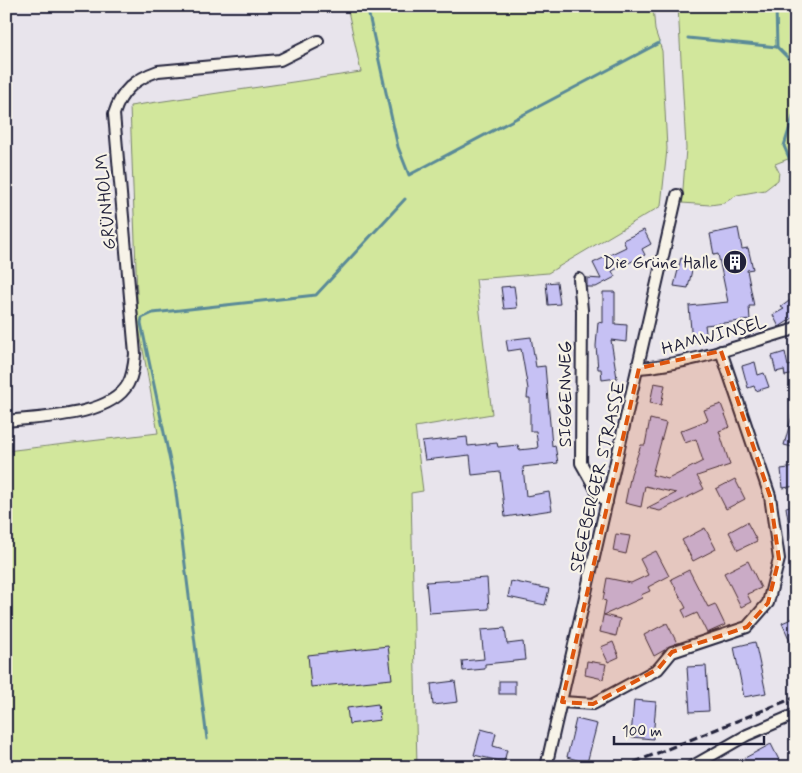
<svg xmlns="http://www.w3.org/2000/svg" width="802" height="773" font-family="Mynerve,sans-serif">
<rect width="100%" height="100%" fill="#e8e4ec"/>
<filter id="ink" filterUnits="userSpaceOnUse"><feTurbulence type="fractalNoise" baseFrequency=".02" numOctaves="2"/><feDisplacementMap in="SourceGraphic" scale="10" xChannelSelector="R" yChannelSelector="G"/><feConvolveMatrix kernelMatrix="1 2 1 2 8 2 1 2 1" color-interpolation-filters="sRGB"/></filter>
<g filter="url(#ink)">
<g fill="#d2e79c" stroke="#7a846c">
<polygon points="347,6 653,6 655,30 662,51 667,149 661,206 548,273 476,279 492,414 415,427 423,491 411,493 417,767 6,767 6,451 158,433 138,322 130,106 361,72"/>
<polygon points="678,6 796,6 796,178 788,159 775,164 779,172 778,180 765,190 737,195 724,203 710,205 682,203 686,148"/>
</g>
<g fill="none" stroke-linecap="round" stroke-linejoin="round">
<g stroke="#5a8a98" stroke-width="3">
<polyline points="367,6 398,147 409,175 659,43"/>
<polyline points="776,6 777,47"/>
<polyline points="688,38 777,47 796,66"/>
<polyline points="796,107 784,146 796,174"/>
<polyline points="207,739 175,485 141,323 142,318 153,313 316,295 405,199"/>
</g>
</g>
<g fill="#c6c1f4" stroke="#22223b">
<polygon points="738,228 742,249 748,248 753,269 747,270 754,306 749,306 750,320 705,325 707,340 692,342 689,306 728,302 718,254 714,255 710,234"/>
<polygon points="644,230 651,244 642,249 645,255 612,271 615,277 596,287 587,287 587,278 601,279 593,263 626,247 623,240"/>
<polygon points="681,258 694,261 688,288 674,286"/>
<polygon points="557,282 560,304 548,305 546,283"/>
<polygon points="514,286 517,308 504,309 501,287"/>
<polygon points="603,292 615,292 615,324 627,325 626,342 611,340 617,378 602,380 601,369 598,369 596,346 598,322 603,323"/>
<polygon points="796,296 796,316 779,327 773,315 784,309 781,307"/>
<polygon points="531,337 536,367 545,366 552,446 555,445 558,463 523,467 526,496 549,492 552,510 505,517 500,472 472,475 470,455 425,460 422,442 467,437 468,446 497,443 498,447 518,445 519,450 538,448 536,431 530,431 530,398 527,398 528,389 521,349 508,351 506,340"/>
<polygon points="785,352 788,366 793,365 795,374 785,376 784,370 776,372 772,356"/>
<polygon points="755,362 758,375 764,373 769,387 756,391 754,386 748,388 742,366"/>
<polygon points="654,383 665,385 661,405 650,403"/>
<polygon points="721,404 730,427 719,431 730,465 697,476 704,489 660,511 647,508 676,493 645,486 641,507 625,503 631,474 641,445 645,445 650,419 666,423 652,475 668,479 703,461 696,439 685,443 680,431 708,420 704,410"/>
<polygon points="793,412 796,413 796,448 784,445"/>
<polygon points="796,467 796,486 783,488 781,469"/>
<polygon points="735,479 745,499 726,509 716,489"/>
<polygon points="796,505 796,539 791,539 786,507"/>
<polygon points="747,522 757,541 738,550 729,532"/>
<polygon points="705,528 716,549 693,561 682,540"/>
<polygon points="616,534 630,536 626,554 613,551"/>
<polygon points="656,551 669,576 648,587 650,591 641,595 642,598 604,615 620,619 616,636 600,632 606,601 603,600 607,578 631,583 648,575 640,559"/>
<polygon points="748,561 761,588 747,594 751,602 741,607 724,573"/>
<polygon points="689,570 708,607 715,604 725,625 707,633 697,613 686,618 682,610 686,608 671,579"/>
<polygon points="487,578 489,609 429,613 426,582"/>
<polygon points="511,581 549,589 545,605 508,597"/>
<polygon points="796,617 796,654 782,623"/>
<polygon points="667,623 677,643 654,656 644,635"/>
<polygon points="505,628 507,644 523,642 525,660 485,664 485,669 463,671 462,661 484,659 481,630"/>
<polygon points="613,642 619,657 608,662 601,647"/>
<polygon points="755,642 766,693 744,697 734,647"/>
<polygon points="388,646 392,679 311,687 308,655"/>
<polygon points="587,661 606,664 603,679 585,675"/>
<polygon points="706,666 709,711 690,712 687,667"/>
<polygon points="455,681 458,702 433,705 431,684"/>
<rect x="499" y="681" width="16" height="13"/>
<polygon points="634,700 656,702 653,739 631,737"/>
<polygon points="378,704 380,720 349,724 347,708"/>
<polygon points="576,719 597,724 587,763 567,757"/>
<polygon points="481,729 496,733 493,746 507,750 504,762 474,755"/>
<polygon points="771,744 781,764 777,767 728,767"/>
</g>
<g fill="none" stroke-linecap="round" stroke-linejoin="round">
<g stroke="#22223b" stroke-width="14">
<g id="minor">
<polyline points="579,279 582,310 581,463 598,493 607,502"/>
<path d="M639 368C690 364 740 345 789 331L796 327"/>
<path d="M6 421C39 417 110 417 128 384 133 375 134 365 135 354L114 114C121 91 135 79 158 71L280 60 318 41"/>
<polyline points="562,702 593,704 658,669 672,652 747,627 768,603 779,559 770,496 721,351"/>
<polyline points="546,767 677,195"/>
<polyline points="691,767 747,735 796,714"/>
</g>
</g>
<use href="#minor" stroke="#f7f3e8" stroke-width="10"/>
<polyline stroke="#22223b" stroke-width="3" stroke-dasharray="8 4" stroke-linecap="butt" points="623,767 796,697"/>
</g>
</g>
<path fill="#de560e" fill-opacity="0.2" stroke="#de560e" stroke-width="4" stroke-dasharray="10 6" stroke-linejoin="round" d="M721 351 770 496 779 559 768 603 747 627 672 652 658 669 593 704 562 702 639 368Z"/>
<defs>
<g id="building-disc" transform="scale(1.25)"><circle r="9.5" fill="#22223b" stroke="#f7f3e8"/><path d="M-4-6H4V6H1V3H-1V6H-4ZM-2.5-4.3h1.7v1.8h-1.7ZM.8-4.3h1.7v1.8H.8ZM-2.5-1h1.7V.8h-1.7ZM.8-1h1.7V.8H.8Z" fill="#fff"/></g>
</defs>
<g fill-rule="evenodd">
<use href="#building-disc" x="735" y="262"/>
</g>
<g text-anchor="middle" stroke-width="4.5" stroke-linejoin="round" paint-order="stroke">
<g font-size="18" fill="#22223b" stroke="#f7f3e8">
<text transform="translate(105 202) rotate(-95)" y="6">GRÜNHOLM</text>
<text transform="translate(714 335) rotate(-15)" y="6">HAMWINSEL</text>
<text transform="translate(565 394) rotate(-90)" y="6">SIGGENWEG</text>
<text transform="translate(597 477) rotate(-77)" y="6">SEGEBERGER STRASSE</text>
</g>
<g font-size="18" fill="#22223b" stroke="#f7f3e8" text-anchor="end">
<text x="718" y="268">Die Grüne Halle</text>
</g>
</g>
<rect width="802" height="773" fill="none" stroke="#f7f3e8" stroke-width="25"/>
<rect x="12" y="12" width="777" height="748" fill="none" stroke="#22223b" stroke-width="2" filter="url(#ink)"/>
<path d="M614 736v8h150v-8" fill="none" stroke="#22223b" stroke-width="2.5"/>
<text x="622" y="736" font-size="15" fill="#22223b" stroke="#f7f3e8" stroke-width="4" paint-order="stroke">100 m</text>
</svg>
